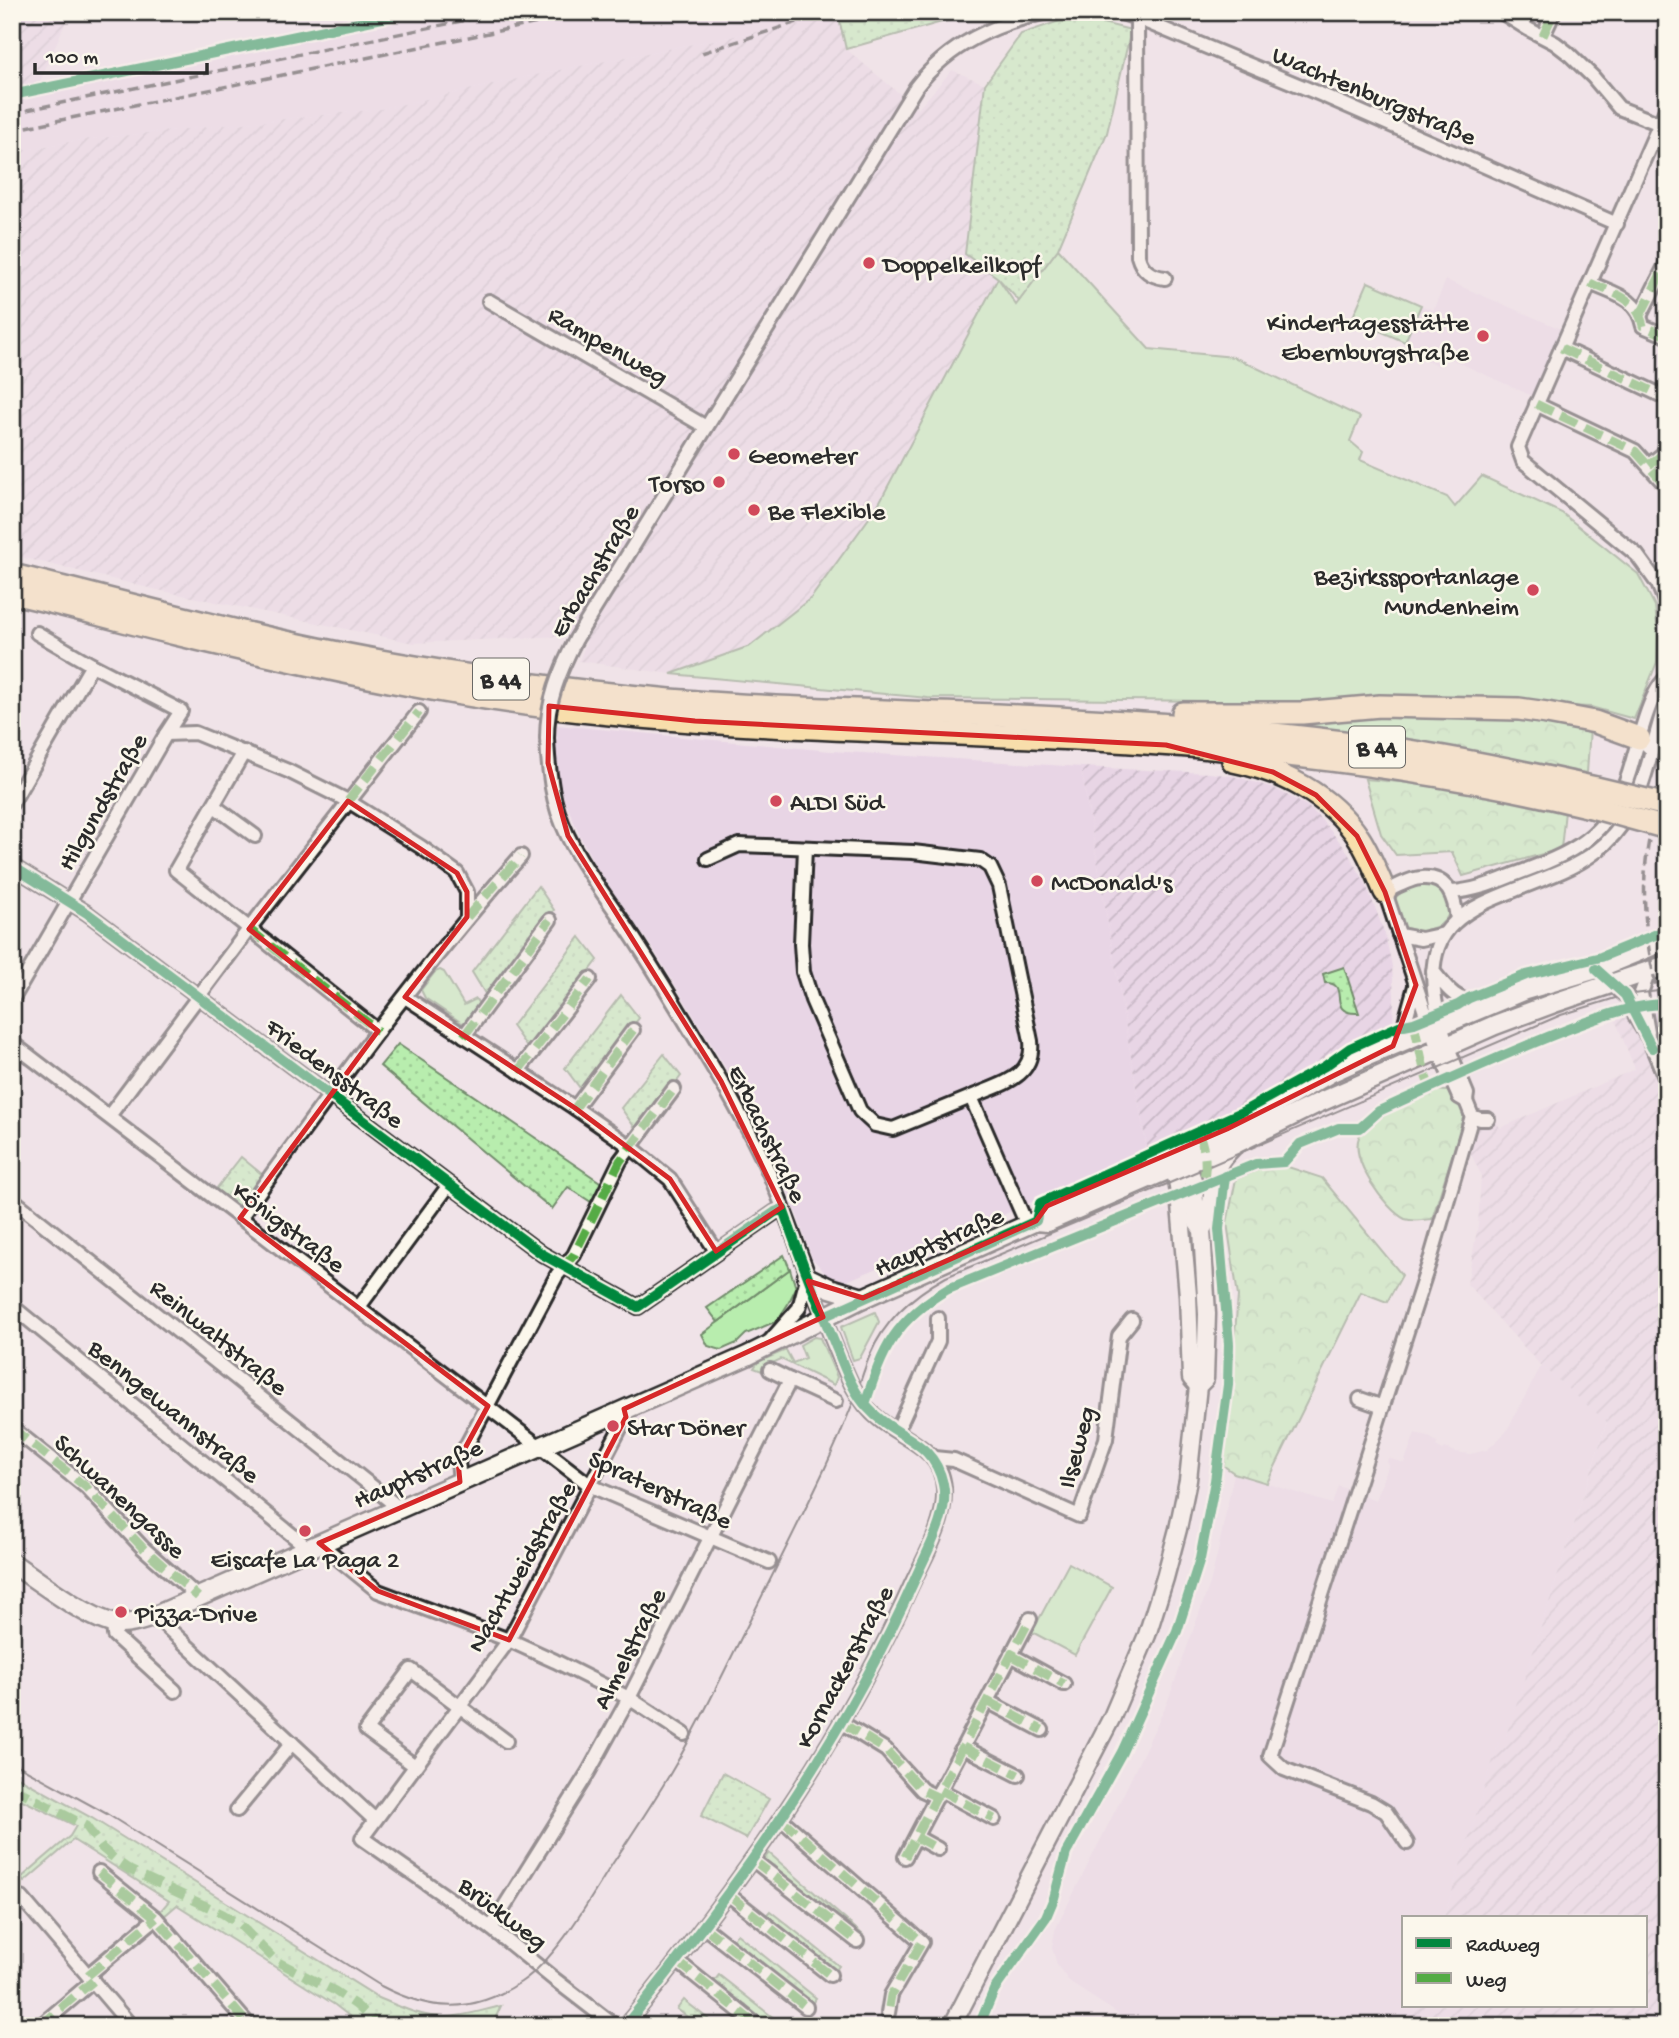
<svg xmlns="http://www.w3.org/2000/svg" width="1679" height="2038" font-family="'Gochi Hand',sans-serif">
<defs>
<pattern id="industrial-furrows" width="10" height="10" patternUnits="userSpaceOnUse" patternTransform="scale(1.75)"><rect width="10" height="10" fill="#e8d5e5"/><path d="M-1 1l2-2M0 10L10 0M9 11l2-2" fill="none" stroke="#c7b7c5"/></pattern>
<pattern id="forest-crowns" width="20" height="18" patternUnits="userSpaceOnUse" patternTransform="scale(1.75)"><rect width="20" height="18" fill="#b8edae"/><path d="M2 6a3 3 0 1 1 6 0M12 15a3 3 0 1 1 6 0" fill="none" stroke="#9ecb96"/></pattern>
<pattern id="park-dots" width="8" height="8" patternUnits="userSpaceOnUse" patternTransform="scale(1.75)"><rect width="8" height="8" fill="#b8edae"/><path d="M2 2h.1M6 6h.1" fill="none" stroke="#9ecb96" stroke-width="1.8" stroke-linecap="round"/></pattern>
</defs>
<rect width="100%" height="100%" fill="#f0e3e8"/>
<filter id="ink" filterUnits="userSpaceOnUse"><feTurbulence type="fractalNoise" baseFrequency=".0143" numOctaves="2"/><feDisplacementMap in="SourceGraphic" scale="14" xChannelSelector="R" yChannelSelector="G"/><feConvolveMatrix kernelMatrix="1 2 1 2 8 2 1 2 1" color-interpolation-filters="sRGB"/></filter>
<g filter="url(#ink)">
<g fill="#e8d5e5">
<polygon points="435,12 852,12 839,19 817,20 554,71 382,109 81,140 12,152 12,90 39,84 47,92"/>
<polygon points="1446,280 1561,329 1532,396 1444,356 1439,366 1402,350 1421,305 1433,310"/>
<polygon points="557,725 831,751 1081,767 1147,1150 970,1230 844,1282 826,1274 812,1258 791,1198 776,1164 733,1080 655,952 595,865 581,838 564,799 557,775 556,754"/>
<polygon points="1541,1366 1607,1421 1504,1743 1499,1742 1444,1917 1404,1917 1404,2005 1416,2005 1409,2026 1137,2026 1078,1988 1068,1980 1057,1965 1052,1947 1055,1930 1124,1793 1167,1703 1210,1583 1218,1551 1234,1473 1332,1504 1338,1486 1376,1500 1389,1464 1387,1462 1388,1458 1404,1463 1415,1433 1431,1438 1438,1443 1436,1446 1443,1450 1445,1448 1456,1452 1470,1454 1487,1450 1506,1432"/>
</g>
<g fill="url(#industrial-furrows)">
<polygon points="12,12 70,12 39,84 12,90"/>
<polygon points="839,19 846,49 918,109 952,70 985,84 966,254 998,278 877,507 811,598 750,646 671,674 579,661 587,641 564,636 413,643 153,589 12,555 12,152 81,140 381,109 554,71 817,20"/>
<polygon points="1081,767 1209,773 1233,776 1274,788 1307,806 1319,817 1345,848 1365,882 1376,910 1385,934 1392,966 1394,997 1393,1024 1349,1045 1256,1100 1147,1150"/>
<polygon points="1667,1007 1667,2026 1409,2026 1416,2005 1646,2005 1646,1917 1444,1917 1499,1741 1504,1742 1607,1422 1541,1366 1467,1284 1478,1225 1481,1175 1463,1137 1469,1117 1494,1117 1500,1128 1635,1069 1612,1012"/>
</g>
<g fill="#b8edae" stroke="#728c6c" stroke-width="2">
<polygon points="1058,249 1149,349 1234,357 1360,417 1350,441 1363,452 1360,460 1447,497 1455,507 1482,476 1562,513 1638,574 1655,606 1658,634 1657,662 1634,719 1591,707 1371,698 1297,702 928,698 671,674 750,646 811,598 877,507 998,278 1016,305"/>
<polygon points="1368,282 1421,305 1405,342 1352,319"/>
<polygon points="1663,845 1667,845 1667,927 1661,929 1659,897"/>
<path d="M1417 884C1423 884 1430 883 1435 885 1450 890 1455 914 1441 924 1436 928 1426 930 1420 932L1404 927 1396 913V897L1405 889Z"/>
<polygon points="440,970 444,972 464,1005 476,999 480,1006 468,1022 462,1023 425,998 421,990 435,972"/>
<polygon points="790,1269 796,1288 788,1304 777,1321 746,1334 737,1343 721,1350 708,1346 702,1334"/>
<polygon points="875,1312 879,1322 860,1358 853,1360 841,1327"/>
<polygon points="814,1337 820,1338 837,1377 834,1385 781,1359 766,1366 762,1371 754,1368 758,1362 786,1350 793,1363 805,1358 800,1345"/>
<polygon points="1069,1563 1112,1587 1075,1655 1032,1632"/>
</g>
<g fill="url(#forest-crowns)" stroke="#728c6c" stroke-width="2">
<path d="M1357 715C1435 715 1514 712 1590 728L1587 773 1262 725 1263 721Z"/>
<polygon points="1365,779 1457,787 1565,811 1561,849 1463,876 1452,852 1396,855 1381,834"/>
<path d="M1432 1090 1447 1091 1465 1101 1467 1109 1432 1219C1424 1220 1413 1222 1405 1219 1385 1209 1350 1160 1359 1137 1364 1122 1416 1098 1432 1090Z"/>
<polygon points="1271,1165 1282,1165 1322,1178 1402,1275 1387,1302 1361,1292 1267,1483 1234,1473 1224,1466 1238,1296 1227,1223 1236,1179"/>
</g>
<g fill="url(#park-dots)" stroke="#728c6c" stroke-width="2">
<polygon points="852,12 987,12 942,22 846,49 839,19"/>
<polygon points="1074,16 1131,30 1107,133 1058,249 1019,301 998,278 965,254 985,84 1021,34"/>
<polygon points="538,886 554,910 487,997 472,972"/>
<polygon points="580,937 598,960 529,1050 512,1026"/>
<path d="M1344 967 1359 1013C1324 1015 1352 982 1325 983L1323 974Z"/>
<polygon points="621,995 639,1018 583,1092 565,1068"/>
<polygon points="398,1044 603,1184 594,1204 568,1187 552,1209 380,1066"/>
<polygon points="664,1054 681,1076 638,1132 621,1108"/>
<polygon points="241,1157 264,1176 239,1208 216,1189"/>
<polygon points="784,1255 790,1269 718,1322 707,1308"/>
<polygon points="723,1773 769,1799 746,1839 701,1816"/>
<path d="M12 1774 92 1818 379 1998C400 2007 421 2017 444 2017 462 2017 483 2010 501 2006L494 2021 500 2026H362L335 2005 177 1905 162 1918 157 1915 169 1901 73 1840 24 1882 21 1878 70 1836 76 1826 12 1795Z"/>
<polygon points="769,1853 863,1935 860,1939 763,1860"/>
<polygon points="770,1911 839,1966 832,1975 763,1919"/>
<polygon points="737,1934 816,1998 810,2006 730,1942"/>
<polygon points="719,1975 784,2026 763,2026 711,1985"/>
<polygon points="684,2000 717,2026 699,2026 677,2009"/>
</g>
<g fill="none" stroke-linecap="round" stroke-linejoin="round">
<g stroke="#2b2b2b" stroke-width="18">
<g id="minor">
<polyline points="1118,12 1137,18 1320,94 1617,224"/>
<polyline points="1501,12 1528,29 1555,43 1568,53 1593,77 1619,108 1660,124"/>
<path d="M1137 18 1138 256C1142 271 1151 276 1165 278"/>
<polyline points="1543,36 1554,12"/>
<polyline points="1667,107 1518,447 1523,461 1637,555 1658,584 1667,606"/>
<path d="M1590 283C1614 294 1637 297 1643 326L1667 336"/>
<polyline points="489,301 706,427"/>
<polyline points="1641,314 1667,262"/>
<polyline points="1561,348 1667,398"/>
<polyline points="1536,404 1635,451 1662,481 1667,483"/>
<polyline points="1649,465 1663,454 1667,445"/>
<polyline points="37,633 92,665 181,711 166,734 195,733 288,771 348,801 421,847 457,873 467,892 467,917"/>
<path d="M576 639 916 87C949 44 995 24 1047 12"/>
<path d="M547 738C548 764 550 788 558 812 571 851 596 883 619 916 640 947 660 979 679 1011 711 1064 745 1118 770 1175 799 1244 820 1317 852 1385 859 1398 868 1411 880 1420 906 1441 941 1448 944 1488 946 1523 925 1556 911 1586 839 1748 736 1889 625 2026"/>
<polyline points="1652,750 1667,697"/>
<polyline points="244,752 176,870 378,1031"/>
<polyline points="12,803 92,665"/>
<polyline points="214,806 255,836"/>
<polyline points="805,848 801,944 803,972 812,1000 860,1111 875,1125 893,1129 971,1097"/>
<path d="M708 859 739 845 913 852 980 860 990 867 999 886 1031 1041C1035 1079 999 1084 971 1097L1027 1225"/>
<polyline points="12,866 87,913 542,1254 638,1307 775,1212 783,1209"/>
<path d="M1451 892C1474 891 1493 883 1513 875 1573 853 1608 839 1629 773 1636 752 1649 690 1666 679"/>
<path d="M1457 920C1455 898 1448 876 1422 878 1411 878 1396 887 1385 892L1425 1012 1438 1050 1459 1097 1466 1101"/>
<polyline points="1399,935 1421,939 1444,934"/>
<polyline points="1596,969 1625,995 1630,1000 1636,1018 1649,1039 1667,1082"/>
<path d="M1433 971C1451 994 1455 998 1483 1007"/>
<polyline points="405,997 575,1108 631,1147 670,1179 716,1251"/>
<polyline points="12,1000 166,734"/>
<polyline points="1648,1032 1641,993 1649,971"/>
<polyline points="464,1036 550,920"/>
<polyline points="12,1043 591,1486 769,1562"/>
<polyline points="1393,1046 1404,1026 1415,986"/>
<polyline points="518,1071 590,979"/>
<polyline points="575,1108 633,1030"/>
<polyline points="109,1116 249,929 419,712"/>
<path d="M1488 1119H1480L1472 1116 1466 1101 1467 1094C1448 1048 1409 965 1454 923 1472 906 1497 897 1520 888 1550 876 1580 867 1605 844 1634 816 1642 787 1652 750L1639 738"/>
<polyline points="12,1199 399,1508"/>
<path d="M240 1218C330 1094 419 970 521 856"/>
<polyline points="12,1306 308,1548"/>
<polyline points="359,1307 449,1185"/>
<polyline points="769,1342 799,1308 807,1278"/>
<polyline points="790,1380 836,1401"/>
<polyline points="1360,1399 1383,1407"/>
<polyline points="12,1428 86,1487 143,1548 198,1597"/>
<polyline points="897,1431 938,1341 938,1318"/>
<polyline points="934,1458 954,1460 1079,1516 1106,1439 1119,1336 1132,1320"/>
<polyline points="460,1482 458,1461 557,1275 574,1255 620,1161 674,1089"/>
<polyline points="319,1543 378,1591 509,1640 555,1661 629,1698 684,1734"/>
<polyline points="155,1616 375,1820"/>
<polyline points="113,1623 114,1635 175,1691"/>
<polyline points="1011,1655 1064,1684"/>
<polyline points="987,1701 1042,1730"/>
<polyline points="842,1723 886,1750 922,1790 937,1797"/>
<polyline points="963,1747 1018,1775"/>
<polyline points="415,1766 366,1730 411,1670 506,1741"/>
<polyline points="940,1790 994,1819"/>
<polyline points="237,1810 292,1743"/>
<polyline points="781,1819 922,1942 891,1995 888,2013"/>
<polyline points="916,1837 938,1849"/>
<polyline points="1407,1843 1386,1812 1371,1803 1284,1769 1270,1756 1431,1257 1472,1116"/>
<polyline points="905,1857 1030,1619"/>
<polyline points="753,1860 857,1941"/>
<polyline points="99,1872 156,1918 247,2023 244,2026"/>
<polyline points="12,1895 22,1898 131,2026"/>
<polyline points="729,1895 830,1975"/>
<polyline points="704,1927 806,2007"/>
<polyline points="491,1928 589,1771 629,1698 790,1380 770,1370"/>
<polyline points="677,1961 758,2026"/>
<polyline points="88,1975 156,1918"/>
<polyline points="12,2021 16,2026"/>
<polyline points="40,2026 93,1981"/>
<polyline points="615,2026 554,1979 491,1928 362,1838 509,1640 626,1417 624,1409"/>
</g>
</g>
<g stroke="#2b2b2b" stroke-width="21">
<g id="tertiary">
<polyline points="1177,1158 1172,1168 1177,1180 1179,1194 1188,1295 1191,1378 1198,1386"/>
<path d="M1202 1230C1214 1211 1210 1186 1219 1165 1222 1157 1231 1150 1237 1143"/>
<polyline points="952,2026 1112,1717 1147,1635 1165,1578 1178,1529 1188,1480 1198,1386 1205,1379 1207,1314 1202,1230 1197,1223 1193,1180 1182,1150"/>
</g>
</g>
<g stroke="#2b2b2b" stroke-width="23">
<g id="secondary">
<polyline points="1036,1221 1047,1206 1158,1156 1181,1149 1227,1129 1273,1106 1332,1072 1363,1058 1525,990 1596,969 1667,940"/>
<polyline points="807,1277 830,1288 863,1298"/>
<path d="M12 1563C37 1580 84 1616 112 1623 126 1626 141 1621 155 1616L747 1356 863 1298 1036 1221 1047 1222 1172 1168 1237 1143 1318 1103 1495 1025 1554 1003 1667 965"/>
</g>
</g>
<g stroke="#2b2b2b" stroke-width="26">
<g id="trunk">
<path d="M12 575C135 605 257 639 381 661 460 675 540 687 620 695 745 709 872 710 997 715 1121 721 1244 728 1366 745 1444 755 1520 771 1596 788"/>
<path d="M12 593C67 605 121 621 176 634 319 668 463 700 610 714 809 734 1011 731 1211 748 1338 758 1466 777 1591 807"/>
<polyline points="1183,713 1302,713 1380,706 1519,709 1547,713 1595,722 1639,738"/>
<path d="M1233 761C1283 771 1330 795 1359 838 1370 855 1377 874 1385 892"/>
</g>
</g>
<use href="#minor" stroke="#fbf7ec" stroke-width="12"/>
<use href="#tertiary" stroke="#fbf7ec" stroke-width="16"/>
<use href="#secondary" stroke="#fbf7ec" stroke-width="18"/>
<use href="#trunk" stroke="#f8deab" stroke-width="21"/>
<path stroke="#2b2b2b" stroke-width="2" d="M12 1762 107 1814 381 1986C431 2012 473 2014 521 1982 556 1959 587 1904 609 1869 632 1834 656 1799 677 1762 699 1724 718 1684 738 1644 767 1586 797 1527 825 1468 835 1447 844 1426 852 1405 859 1388 863 1371 870 1355 885 1319 913 1295 946 1277L1191 1174 1561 1015 1625 995 1667 990"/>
<g stroke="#2b2b2b" stroke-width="3.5" stroke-dasharray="10 5" stroke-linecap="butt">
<polyline points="702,53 828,12"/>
<polyline points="12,113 506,12"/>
<polyline points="12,130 592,12"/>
<polyline points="12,317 23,323"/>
<path d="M1667 768C1660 793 1652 820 1648 846 1639 900 1648 970 1667 1021"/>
</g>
<g stroke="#2b2b2b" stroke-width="18" stroke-linecap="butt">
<path id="minor-bridge" d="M547 738C547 701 559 672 576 639"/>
</g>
<g stroke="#2b2b2b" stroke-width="26" stroke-linecap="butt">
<g id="trunk-bridge">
<polyline points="1596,788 1667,805"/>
<polyline points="1591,807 1667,828"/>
</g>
</g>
<use href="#minor-bridge" stroke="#fbf7ec" stroke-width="12"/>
<use href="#trunk-bridge" stroke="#f8deab" stroke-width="21"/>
<g stroke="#54ab44" stroke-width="9" stroke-dasharray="18 9" stroke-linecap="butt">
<polyline points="1137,18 1137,12"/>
<polyline points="1543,36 1554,12"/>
<path d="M1590 283C1614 294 1637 297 1643 326L1667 336"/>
<polyline points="1641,314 1667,262"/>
<polyline points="1561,348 1667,398"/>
<polyline points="1536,404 1635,451 1662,481 1667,483"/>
<polyline points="1649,465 1663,454 1667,445"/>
<polyline points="348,801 419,712"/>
<polyline points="467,917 521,856"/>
<polyline points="249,929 378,1031"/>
<polyline points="1414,1023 1425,1074 1430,1088"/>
<polyline points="464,1036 550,920"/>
<polyline points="518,1071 590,979"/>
<polyline points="575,1108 633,1030"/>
<path d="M1198 1132C1206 1151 1207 1165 1203 1185"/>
<polyline points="563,1267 574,1255 620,1161 674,1089"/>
<polyline points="12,1428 86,1487 143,1548 198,1597"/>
<polyline points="1011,1655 1064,1684"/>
<polyline points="987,1701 1042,1730"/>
<polyline points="842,1723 886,1750 922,1790 937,1797"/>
<polyline points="963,1747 1018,1775"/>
<polyline points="12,1787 86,1826 102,1848 117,1861 130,1870 223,1914 240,1925 276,1961 335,1991 356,2005 379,2026"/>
<polyline points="940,1790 994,1819"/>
<polyline points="781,1819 922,1942 891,1995 888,2013"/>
<polyline points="916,1837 938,1849"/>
<polyline points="905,1857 1030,1619"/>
<polyline points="753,1860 857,1941"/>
<polyline points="99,1872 156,1918 247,2023 244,2026"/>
<polyline points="12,1895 22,1898"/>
<polyline points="729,1895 830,1975"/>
<polyline points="704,1927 806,2007"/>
<polyline points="677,1961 758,2026"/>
<polyline points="88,1975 156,1918"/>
<polyline points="12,2021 16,2026"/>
<polyline points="40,2026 93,1981"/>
</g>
<g stroke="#fbf7ec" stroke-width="15">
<g id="cycleway">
<polyline points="12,95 411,12"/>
<path d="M12 866 87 913 542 1254 638 1307 775 1212 783 1209C799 1255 817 1301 836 1347 845 1368 852 1391 868 1408 894 1438 934 1439 943 1484 950 1514 927 1551 915 1579 840 1746 740 1884 625 2026"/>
<polyline points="1596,969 1625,995 1652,1048"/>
<polyline points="823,1317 1036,1221 1040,1203 1244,1111 1325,1066 1350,1048 1399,1026 1414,1023 1458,1005 1469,998 1526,975 1601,957 1667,930"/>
<path d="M865 1404C883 1348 895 1320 948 1289L1256 1164 1284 1162 1300 1144 1339 1128H1360L1379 1111C1438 1084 1497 1057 1558 1033 1593 1020 1629 1004 1667 1004"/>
<polyline points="979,2026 994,1990 1046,1917 1054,1898 1066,1853 1122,1752 1177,1631 1200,1559 1215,1481 1228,1385 1229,1344 1219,1229 1225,1176"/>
</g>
</g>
<use href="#cycleway" stroke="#00873e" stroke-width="10"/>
</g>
</g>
<path d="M0 0H1679V2038H0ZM549 706 695 721 1166 745 1273 772 1316 795 1357 836 1385 892 1416 985 1393 1046 1227 1129 1047 1206 1036 1221 863 1298 808 1281 823 1317 624 1409 626 1417 509 1640 378 1591 319 1543 460 1482 458 1461 488 1406 240 1218 378 1031 249 929 348 801 457 873 467 892V917L405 997 575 1108 670 1179 716 1251 782 1207 721 1081 568 836 548 763Z" fill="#f0e3e8" fill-opacity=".55" fill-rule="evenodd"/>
<path fill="none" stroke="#d62828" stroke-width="5" stroke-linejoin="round" d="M549 706 695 721 1166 745 1273 772 1316 795 1357 836 1385 892 1416 985 1393 1046 1227 1129 1047 1206 1036 1221 863 1298 808 1281 823 1317 624 1409 626 1417 509 1640 378 1591 319 1543 460 1482 458 1461 488 1406 240 1218 378 1031 249 929 348 801 457 873 467 892V917L405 997 575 1108 670 1179 716 1251 782 1207 721 1081 568 836 548 763Z"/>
<g fill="#d1495b" stroke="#fbf7ec" stroke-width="2.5">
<circle cx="869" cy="263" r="7"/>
<circle cx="1483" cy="336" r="7"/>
<circle cx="734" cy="454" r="7"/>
<circle cx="719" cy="482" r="7"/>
<circle cx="754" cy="510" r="7"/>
<circle cx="1533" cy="590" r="7"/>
<circle cx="776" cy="801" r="7"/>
<circle cx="1037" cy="881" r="7"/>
<circle cx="613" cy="1426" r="7"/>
<circle cx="305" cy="1531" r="7"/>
<circle cx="121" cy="1612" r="7"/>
</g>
<g text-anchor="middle" stroke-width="5" stroke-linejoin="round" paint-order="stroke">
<g fill="#fbf7ec" stroke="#696865" stroke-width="2">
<rect x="473" y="658.5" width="56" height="41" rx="5"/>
<rect x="1349" y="726.5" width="56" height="41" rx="5"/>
</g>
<g font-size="24" font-weight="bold" fill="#2b2b2b">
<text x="501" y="687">B 44</text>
<text x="1377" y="755">B 44</text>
</g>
<g font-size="26" fill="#2b2b2b" stroke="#fbf7ec">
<text transform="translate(1375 94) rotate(23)" y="9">Wachtenburgstraße</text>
<text transform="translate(609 344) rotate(30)" y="9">Rampenweg</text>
<text transform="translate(593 570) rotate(-59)" y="9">Erbachstraße</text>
<text transform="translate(101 801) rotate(-60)" y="9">Hilgundstraße</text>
<text transform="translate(336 1072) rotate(37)" y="9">Friedensstraße</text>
<text transform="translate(769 1133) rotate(64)" y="9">Erbachstraße</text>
<text transform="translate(290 1226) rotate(37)" y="9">Königstraße</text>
<text transform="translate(938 1240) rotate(-24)" y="9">Hauptstraße</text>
<text transform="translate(220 1336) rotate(39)" y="9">Reinwaltstraße</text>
<text transform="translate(175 1410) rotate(39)" y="9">Benngewannstraße</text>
<text transform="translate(1075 1447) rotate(-75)" y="9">Ilseweg</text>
<text transform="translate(417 1472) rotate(-24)" y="9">Hauptstraße</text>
<text transform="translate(661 1488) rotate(25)" y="9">Spraterstraße</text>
<text transform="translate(121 1495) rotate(43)" y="9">Schwanengasse</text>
<text transform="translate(520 1566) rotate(-60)" y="9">Nachtweidstraße</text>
<text transform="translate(628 1648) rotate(-63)" y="9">Almelstraße</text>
<text transform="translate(843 1666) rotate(-62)" y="9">Kornackerstraße</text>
<text transform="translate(504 1912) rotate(37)" y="9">Brückweg</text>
</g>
<g font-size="26" fill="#2b2b2b" stroke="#fbf7ec" text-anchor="start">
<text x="883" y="272">Doppelkeilkopf</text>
<text x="1469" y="330" text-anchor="end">Kindertagesstätte<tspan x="1469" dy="30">Ebernburgstraße</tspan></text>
<text x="748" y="463">Geometer</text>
<text x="705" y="491" text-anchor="end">Torso</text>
<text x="768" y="519">Be Flexible</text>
<text x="1519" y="584" text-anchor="end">Bezirkssportanlage<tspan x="1519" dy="30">Mundenheim</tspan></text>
<text x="790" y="810">ALDI Süd</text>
<text x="1051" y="890">McDonald's</text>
<text x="627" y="1435">Star Döner</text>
<text x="305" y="1567" text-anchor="middle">Eiscafe La Paga 2</text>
<text x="135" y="1621">Pizza-Drive</text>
</g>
</g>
<rect width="1679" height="2038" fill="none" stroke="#fbf7ec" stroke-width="42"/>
<rect x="21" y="21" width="1637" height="1996" fill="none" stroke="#2b2b2b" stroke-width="2.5" filter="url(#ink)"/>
<rect x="1402" y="1916" width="245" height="91" fill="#fbf7ec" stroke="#a8a59f" stroke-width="2"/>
<rect x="1416" y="1938" width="35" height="10" fill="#00873e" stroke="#a8a59f" stroke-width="2"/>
<text x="1466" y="1951" font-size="21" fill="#2b2b2b">Radweg</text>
<rect x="1416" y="1973" width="35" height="10" fill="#54ab44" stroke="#a8a59f" stroke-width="2"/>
<text x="1466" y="1986" font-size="21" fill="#2b2b2b">Weg</text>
<path d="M35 63v10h172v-10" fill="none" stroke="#2b2b2b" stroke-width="3.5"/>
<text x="46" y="63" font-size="21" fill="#2b2b2b" stroke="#fbf7ec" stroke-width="5" paint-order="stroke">100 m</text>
</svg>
